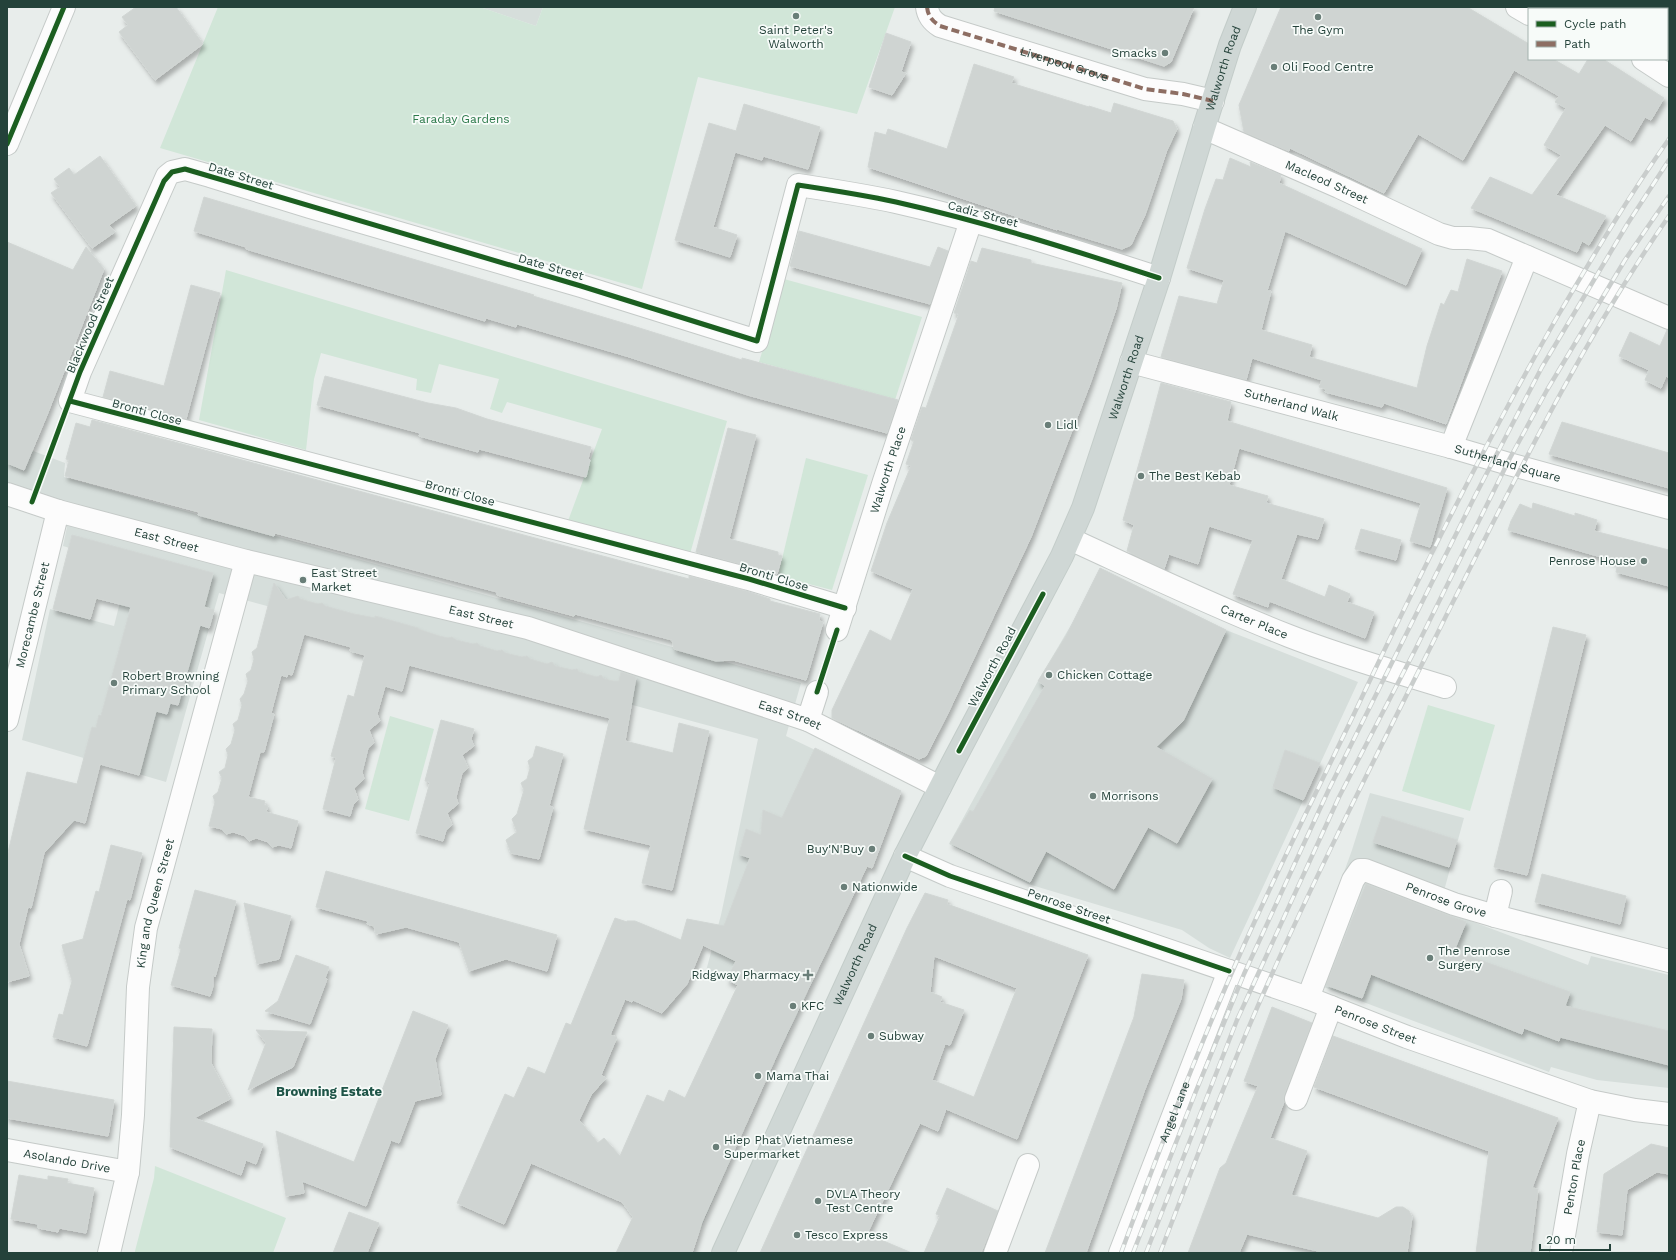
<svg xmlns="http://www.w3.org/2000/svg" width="1676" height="1260" font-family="'Work Sans',sans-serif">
<defs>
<filter id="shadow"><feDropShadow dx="2.5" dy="4.5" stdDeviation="2" flood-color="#0004"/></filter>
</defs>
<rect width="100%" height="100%" fill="#e8edeb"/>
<g fill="#d6dedb">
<polygon points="480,7 543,7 536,26"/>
<polygon points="7,441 65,463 64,477 801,683 786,736 901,791 872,868 867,866 760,1093 690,1253 746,987 706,971 721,915 758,739 219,593 166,782 22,740 50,609 114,626 129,566 63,546 67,527 7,503"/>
<polygon points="1100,568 1226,630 1358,682 1230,958 1209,948 1182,930 1028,884 949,844 1038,681 1074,620"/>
<polygon points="1370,793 1464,818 1439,909 1588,965 1591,956 1669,975 1669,1088 1597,1080 1551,1067 1549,1072 1305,980 1352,850"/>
</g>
<g fill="#d1e6d8">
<polygon points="218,7 480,7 536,26 543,7 895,7 857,114 698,77 642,289 160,148"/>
<polygon points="226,270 727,421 690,554 568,521 602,429 507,402 502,413 490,409 499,379 439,364 431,393 416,390 417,379 321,353 314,379 306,450 199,420"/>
<polygon points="784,279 922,317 895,400 759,362"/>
<polygon points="806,458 868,475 832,590 778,576"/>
<polygon points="1428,705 1495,725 1470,811 1402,791"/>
<polygon points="390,716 434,729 409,821 365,809"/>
<polygon points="155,1166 286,1218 273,1253 135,1253 135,1251 154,1178"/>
</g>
<g fill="#cfd4d2" stroke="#d1d6d4" fill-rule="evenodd" filter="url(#shadow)">
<polygon points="136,7 176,7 203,44 155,80 119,32 128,25 122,17"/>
<polygon points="995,7 1194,7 1171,62 1164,66 994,11"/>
<polygon points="1281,7 1467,7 1529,44 1529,59 1553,59 1579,74 1588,59 1603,59 1664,98 1651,120 1645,117 1631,141 1605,125 1556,195 1606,216 1589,245 1582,241 1577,252 1471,208 1490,177 1532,195 1561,155 1544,145 1566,108 1555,102 1559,96 1514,70 1463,160 1418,134 1384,193 1290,148 1289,151 1244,132 1239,105"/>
<polygon points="886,33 911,42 901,72 906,73 892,95 869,87"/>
<polygon points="974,64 1014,77 1011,83 1089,107 1089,106 1111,113 1114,103 1173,121 1177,129 1167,150 1145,215 1131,245 1122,249 1057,229 1057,230 868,167 875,132 886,135 888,129 947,149"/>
<polygon points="744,104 820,127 808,169 763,156 762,160 735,152 713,227 737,235 730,257 675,240 709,123 736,131"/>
<polygon points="100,156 136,206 109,225 115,232 92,248 51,193 60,187 54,179 69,168 74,175"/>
<polygon points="1230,158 1251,167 1250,162 1281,175 1279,183 1422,249 1406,285 1285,231 1267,291 1271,291 1261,330 1312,345 1309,357 1417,388 1427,346 1441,303 1444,305 1451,290 1458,292 1467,259 1502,271 1446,424 1384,403 1382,407 1325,392 1326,389 1319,387 1322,380 1252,358 1246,380 1161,357 1179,296 1217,304 1224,280 1187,268 1205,209 1216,179 1223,180"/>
<polygon points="204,197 534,295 533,296 633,326 742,360 742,358 898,400 887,433 751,396 626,356 517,324 516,327 486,318 485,321 246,249 246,247 194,231"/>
<polygon points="799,231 930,267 938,247 948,251 930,304 790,266"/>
<polygon points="7,242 73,270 86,247 104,269 47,415 24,470 7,463"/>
<polygon points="982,248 1031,260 1031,263 1122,283 1116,309 1090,384 1031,537 948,713 926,756 919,759 832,718 832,710 870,630 891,641 913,589 871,571 887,523 911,466 906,464 914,441 911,440 922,407 926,408 959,314 954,313 971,261 977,263"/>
<polygon points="191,285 220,293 186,419 103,397 110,371 164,386"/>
<polygon points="1667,330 1669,330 1669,378 1666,376 1661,388 1645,380 1649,370 1619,356 1630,332 1660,346"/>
<polygon points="325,376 428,403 456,408 487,419 591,447 588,459 590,460 586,477 479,449 478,452 419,436 420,433 317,405"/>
<polygon points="1161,383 1231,402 1227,421 1447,488 1430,547 1410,541 1421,503 1239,448 1229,485 1268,496 1266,503 1324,519 1318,539 1297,534 1281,579 1325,597 1329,585 1350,594 1347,602 1374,612 1365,638 1269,601 1268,607 1233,594 1253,540 1209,526 1198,564 1169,554 1164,569 1127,551 1134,525 1123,520 1149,428"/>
<polygon points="92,420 689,579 689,576 746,591 770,599 770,601 820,614 819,621 823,622 806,680 733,660 716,661 674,649 672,640 575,614 574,616 497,595 497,592 275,533 274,536 198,515 199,512 65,476 69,460 66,459 76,423 90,427"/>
<polygon points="1562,422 1669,453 1669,488 1549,454"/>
<polygon points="728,428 756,435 729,539 778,552 778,555 782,556 777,574 696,552"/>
<polygon points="1533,503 1575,516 1575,513 1597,520 1594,531 1669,550 1669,586 1616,572 1618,562 1508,530 1511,521 1520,504 1532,509"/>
<polygon points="1361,529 1401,540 1396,560 1355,549"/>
<polygon points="72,535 213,573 204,607 214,610 209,628 200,625 178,705 170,703 167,714 156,711 139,775 100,764 85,823 74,820 44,853 31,908 28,907 19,944 29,976 7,982 7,857 27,772 77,784 92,727 96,728 99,715 101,716 131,607 96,598 90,619 53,609"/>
<polygon points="1100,568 1226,630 1183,721 1156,747 1212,779 1177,843 1148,827 1114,889 1046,851 1030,882 950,843 970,810 973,812 1045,686 1038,681 1066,636"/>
<polygon points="274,583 286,600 298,596 300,599 318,604 322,603 325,606 354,614 375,618 375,616 418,628 418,629 439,636 448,638 452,637 456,640 473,644 477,643 480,646 497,651 502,650 505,653 522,657 527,656 530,659 547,664 552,662 555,666 572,670 577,669 579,672 597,677 601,675 604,679 613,681 619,681 621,672 636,677 625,741 673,753 679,723 709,731 672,890 642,883 651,845 584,829 610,718 409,665 402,691 385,686 377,714 380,721 369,730 374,743 368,748 362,772 364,779 354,788 358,800 353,805 350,816 323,809 336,758 331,756 348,695 354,697 365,655 350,651 351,647 304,634 292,675 288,674 287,677 281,675 271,713 274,714 264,752 260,752 248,797 265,801 264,805 268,806 266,812 298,821 291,848 279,845 272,847 268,842 256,838 249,841 245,836 233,832 226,834 222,829 209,826 215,802 213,796 218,792 222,778 219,772 225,768 228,755 226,749 231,744 235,730 233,724 238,720 242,705 240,699 244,694 248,681 246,674 251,670 254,659 252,652 257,648"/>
<polygon points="1553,627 1586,635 1527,875 1494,867"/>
<polygon points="441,720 474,729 471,739 474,746 462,755 468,768 462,773 456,797 458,804 447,813 452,825 446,830 443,841 416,833 430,782 425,781"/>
<polygon points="536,746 563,754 549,806 553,807 539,859 511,853 506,840 517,832 512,819 517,814 524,790 521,783 527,779 530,768 528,761 533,757"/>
<path d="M815 748 901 791 872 868 867 866 781 1046 702 1222 692 1253H616L633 1217 622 1202 531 1163 504 1224 457 1203 505 1094 514 1098 528 1067 545 1074 566 1023 571 1025 615 918 627 922V921H635L681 940 687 919 724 926 750 858 739 854 746 829 761 835 763 810 782 818ZM703 945 736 961 727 980 738 985 685 1098 669 1090 664 1102 647 1095 620 1156 604 1138 598 1143 579 1120 591 1095 606 1078 601 1075 617 1037 610 1035 625 999 632 1002 633 1000 662 1013 687 984Z"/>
<polygon points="1285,750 1320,763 1303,800 1273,787"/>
<polygon points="1382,816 1457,840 1449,867 1373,842"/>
<polygon points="111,845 142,853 130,900 127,899 87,1046 53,1037 59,1014 63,1015 72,981 62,945 83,939 96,891 99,892"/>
<polygon points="326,871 557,935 547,971 506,959 469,971 459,942 406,927 376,934 374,926 367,924 368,921 316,907"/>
<polygon points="1542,874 1626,896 1620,924 1535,902"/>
<polygon points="1366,884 1466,922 1454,951 1570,992 1565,1006 1669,1031 1669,1065 1560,1037 1559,1041 1524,1028 1522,1034 1371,974 1362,998 1326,985"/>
<polygon points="195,890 236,901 215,977 213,974 213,986 210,996 171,985 181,949 179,948"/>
<path d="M925 893 948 900 947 904 1088 955 1017 1139 946 1109 938 1131 920 1123 867 1234 912 1253H760L907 928ZM934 956 1017 988 974 1097 932 1080 945 1044 950 1045 964 1010 940 1002 942 997 930 992Z"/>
<polygon points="244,903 291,916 279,959 257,964"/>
<polygon points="296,955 329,967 325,978 327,979 310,1024 265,1011 278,1001"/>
<polygon points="1142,974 1184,980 1181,999 1145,1089 1086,1253 1045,1253 1134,1017"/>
<polygon points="1272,1007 1312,1023 1284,1095 1284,1102 1270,1138 1307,1151 1291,1195 1378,1218 1396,1207 1403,1207 1409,1211 1412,1217 1407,1253 1326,1253 1247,1234 1239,1253 1188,1253 1220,1168 1226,1163 1258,1086 1244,1081"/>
<polygon points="413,1011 448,1025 435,1059 441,1095 415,1101 399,1143 391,1140 366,1206 302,1181 304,1193 286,1196 276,1131 354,1162"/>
<polygon points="174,1027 212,1029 211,1063 230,1099 194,1118 263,1144 256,1164 246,1160 241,1175 170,1147"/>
<polygon points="256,1030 307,1032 293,1067 248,1090 266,1043"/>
<polygon points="1333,1036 1558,1118 1532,1188 1538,1189 1530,1253 1476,1253 1489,1151 1314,1087"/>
<polygon points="7,1081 114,1100 108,1136 7,1118"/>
<polygon points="1651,1144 1669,1148 1669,1174 1657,1172 1627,1190 1622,1235 1597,1232 1604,1174"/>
<polygon points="19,1175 48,1180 48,1176 68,1179 67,1183 94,1188 86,1233 59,1228 58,1232 38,1228 38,1224 11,1219"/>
<polygon points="947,1188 998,1211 981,1253 924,1253 940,1216 936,1214"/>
<polygon points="349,1212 379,1223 367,1253 333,1253"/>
</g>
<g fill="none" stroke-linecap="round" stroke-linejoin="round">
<g stroke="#c5cac8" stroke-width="24">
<g id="street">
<path id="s1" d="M927 7C928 16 932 21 940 26L1145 89 1183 94 1213 101"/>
<polyline points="1517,7 1529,14"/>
<polyline points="1643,59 1669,76"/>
<path id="s2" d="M1204 128 1339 187 1439 234 1453 238H1469L1488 240 1669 318"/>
<polyline points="7,144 64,7"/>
<path id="s3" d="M1131 362 1451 447 1509 464 1669 508"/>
<polyline points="1451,447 1527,257"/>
<path id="s4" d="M7 494 58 511 246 561 528 628 808 720 940 787"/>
<path id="s5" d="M1070 539C1142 572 1215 607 1289 636 1340 656 1393 671 1445 687"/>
<path d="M845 608 749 579 70 401 80 372 167 176 172 172 185 169 210 176 310 207 581 286 757 341 798 185C831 190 864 195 896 202 985 222 1073 250 1159 278"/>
<path id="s6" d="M837 630 884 481 971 221"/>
<path id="s7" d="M7 720 58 511"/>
<polyline points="808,720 817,692"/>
<path id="s8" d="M905 856 950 876 1308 998 1407 1037 1590 1101 1635 1110 1669 1114"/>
<polyline points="1495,916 1501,891"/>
<path id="s9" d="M1308 998 1353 880 1360 870H1365L1454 904 1495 916 1669 961"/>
<polyline points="1296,1099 1331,1007"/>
<path id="s10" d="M7 1150 128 1172"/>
<path id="s11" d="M109 1253 128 1172 133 1115 138 987 146 928 246 561"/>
<polyline points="995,1253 1028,1165"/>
<polyline points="1120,1253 1229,971"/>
<path id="s12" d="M1561 1253 1578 1154 1590 1101"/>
</g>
</g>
<g stroke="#c3ccc9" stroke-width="24">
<g id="primary">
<path id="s13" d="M723 1253 905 856 952 764 1062 556 1083 508 1159 278 1204 128 1230 45 1245 7"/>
</g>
</g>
<use href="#street" stroke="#fcfcfc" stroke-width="22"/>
<use href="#primary" stroke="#cfd7d5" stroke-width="22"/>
<g stroke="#c9cdcc" stroke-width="4.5">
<g id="rail">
<path id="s14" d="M1121 1253C1159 1150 1199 1046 1244 945 1279 867 1317 791 1354 714 1417 580 1483 447 1556 319 1592 258 1628 197 1669 139"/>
<polyline points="1133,1253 1196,1091 1244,974 1329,789 1475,496 1542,367 1628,223 1669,160"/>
<polyline points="1146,1253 1237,1020 1339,797 1415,650 1510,458 1547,390 1625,260 1669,196"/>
<path d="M1160 1253C1195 1163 1228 1072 1268 983 1324 857 1387 735 1448 612 1516 477 1582 341 1669 216"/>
</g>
</g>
<use href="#rail" stroke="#f7fbf9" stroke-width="3" stroke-dasharray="9" stroke-linecap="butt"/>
<path stroke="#8d6e63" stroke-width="4" stroke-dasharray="8 4" stroke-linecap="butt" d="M927 7C928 16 932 21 940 26L1145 89 1183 94 1213 101"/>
<g stroke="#f7fbf9" stroke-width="8">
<g id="cycleway">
<polyline points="7,144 64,7"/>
<polyline points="70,401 749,579 845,608"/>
<path d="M32 502 80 372 164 181 172 172 185 169 581 286 757 341 798 185C831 190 864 195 896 202 985 222 1073 250 1159 278"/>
<polyline points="817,692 837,630"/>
<polyline points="959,751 1043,594"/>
<polyline points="905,856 950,876 1229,971"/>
</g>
</g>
<use href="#cycleway" stroke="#1b5e20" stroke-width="5"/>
</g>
<g fill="#697e78" stroke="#f7fbf9" stroke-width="1.5">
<circle cx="796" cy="16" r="4"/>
<circle cx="1318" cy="17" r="4"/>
<circle cx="1165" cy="53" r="4"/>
<circle cx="1274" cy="67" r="4"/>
<circle cx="1048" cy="425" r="4"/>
<circle cx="1141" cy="476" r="4"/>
<circle cx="1644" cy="561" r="4"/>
<circle cx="303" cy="580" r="4"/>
<circle cx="1049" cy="675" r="4"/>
<circle cx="114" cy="683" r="4"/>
<circle cx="1093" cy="796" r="4"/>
<circle cx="872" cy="849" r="4"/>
<circle cx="844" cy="887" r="4"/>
<circle cx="1430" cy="958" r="4"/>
<path d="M806 969h4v4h4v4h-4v4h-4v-4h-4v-4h4z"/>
<circle cx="793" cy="1006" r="4"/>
<circle cx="871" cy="1036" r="4"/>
<circle cx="758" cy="1076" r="4"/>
<circle cx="716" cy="1147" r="4"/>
<circle cx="818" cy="1201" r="4"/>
<circle cx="797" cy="1235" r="4"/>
</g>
<g text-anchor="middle" stroke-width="3.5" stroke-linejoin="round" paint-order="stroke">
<g font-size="12" fill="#24423a" stroke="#f7fbf9" text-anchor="start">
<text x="796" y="34" text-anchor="middle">Saint Peter's<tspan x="796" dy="14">Walworth</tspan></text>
<text x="1318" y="34" text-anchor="middle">The Gym</text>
<text x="1157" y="57" text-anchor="end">Smacks</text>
<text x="1282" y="71">Oli Food Centre</text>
<text x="1056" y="429">Lidl</text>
<text x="1149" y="480">The Best Kebab</text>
<text x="1636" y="565" text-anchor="end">Penrose House</text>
<text x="311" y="577">East Street<tspan x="311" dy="14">Market</tspan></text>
<text x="1057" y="679">Chicken Cottage</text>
<text x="122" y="680">Robert Browning<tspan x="122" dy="14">Primary School</tspan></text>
<text x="1101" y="800">Morrisons</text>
<text x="864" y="853" text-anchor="end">Buy'N'Buy</text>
<text x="852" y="891">Nationwide</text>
<text x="1438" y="955">The Penrose<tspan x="1438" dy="14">Surgery</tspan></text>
<text x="800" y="979" text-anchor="end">Ridgway Pharmacy</text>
<text x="801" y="1010">KFC</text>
<text x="879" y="1040">Subway</text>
<text x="766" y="1080">Mama Thai</text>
<text x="724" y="1144">Hiep Phat Vietnamese<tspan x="724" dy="14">Supermarket</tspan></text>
<text x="826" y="1198">DVLA Theory<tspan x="826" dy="14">Test Centre</tspan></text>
<text x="805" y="1239">Tesco Express</text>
</g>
<g font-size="12" fill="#24423a" stroke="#f7fbf9">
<text dy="4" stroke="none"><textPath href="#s1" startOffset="154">Liverpool Grove</textPath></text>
<text dy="4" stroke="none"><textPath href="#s13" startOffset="1289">Walworth Road</textPath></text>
<text transform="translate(241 176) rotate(17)" y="4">Date Street</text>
<text dy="4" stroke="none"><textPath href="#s2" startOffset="134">Macleod Street</textPath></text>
<text transform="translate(983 214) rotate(15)" y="4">Cadiz Street</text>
<text transform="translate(551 267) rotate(16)" y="4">Date Street</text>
<text transform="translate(90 325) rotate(-67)" y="4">Blackwood Street</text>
<text dy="4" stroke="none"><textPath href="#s13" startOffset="965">Walworth Road</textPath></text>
<text dy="4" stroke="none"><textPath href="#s3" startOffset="166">Sutherland Walk</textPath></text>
<text transform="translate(147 412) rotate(15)" y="4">Bronti Close</text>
<text dy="4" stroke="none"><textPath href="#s3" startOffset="390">Sutherland Square</textPath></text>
<text dy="4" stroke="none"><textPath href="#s6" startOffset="168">Walworth Place</textPath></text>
<text transform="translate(460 493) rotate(15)" y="4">Bronti Close</text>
<text dy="4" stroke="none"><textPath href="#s4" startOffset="166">East Street</textPath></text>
<text transform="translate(774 577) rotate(17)" y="4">Bronti Close</text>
<text dy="4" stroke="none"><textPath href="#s7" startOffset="108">Morecambe Street</textPath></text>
<text dy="4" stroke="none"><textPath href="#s4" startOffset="490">East Street</textPath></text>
<text dy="4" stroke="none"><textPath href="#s5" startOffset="202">Carter Place</textPath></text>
<text transform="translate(992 667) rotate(-62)" y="4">Walworth Road</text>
<text dy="4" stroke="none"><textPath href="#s4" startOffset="814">East Street</textPath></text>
<text dy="4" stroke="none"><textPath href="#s9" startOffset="230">Penrose Grove</textPath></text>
<text dy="4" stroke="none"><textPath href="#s11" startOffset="354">King and Queen Street</textPath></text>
<text transform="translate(1069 906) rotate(19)" y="4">Penrose Street</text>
<text dy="4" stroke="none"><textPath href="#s13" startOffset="317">Walworth Road</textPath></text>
<text dy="4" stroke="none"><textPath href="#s8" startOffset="500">Penrose Street</textPath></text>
<text dy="4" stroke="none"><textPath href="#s14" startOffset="151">Angel Lane</textPath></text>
<text dy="4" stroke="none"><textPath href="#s10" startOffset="61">Asolando Drive</textPath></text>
<text dy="4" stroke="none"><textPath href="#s12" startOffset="77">Penton Place</textPath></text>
</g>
<g font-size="12" fill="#2d7a4b" stroke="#f7fbf9">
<text x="461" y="123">Faraday Gardens</text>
</g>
<g font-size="13" font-weight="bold" fill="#1f5548" stroke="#f7fbf9">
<text x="329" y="1096">Browning Estate</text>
</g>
</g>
<rect width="1676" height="1260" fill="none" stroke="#24423a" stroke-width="16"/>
<rect x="1528" y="8" width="140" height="52" fill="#f7fbf9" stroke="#a3b1ad"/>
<rect x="1536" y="21" width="20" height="6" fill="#1b5e20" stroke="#a3b1ad"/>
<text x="1564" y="28" font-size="12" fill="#24423a">Cycle path</text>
<rect x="1536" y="41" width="20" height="6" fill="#8d6e63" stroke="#a3b1ad"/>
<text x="1564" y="48" font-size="12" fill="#24423a">Path</text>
<path d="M1540 1244v6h70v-6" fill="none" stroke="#24423a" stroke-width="2"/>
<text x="1546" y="1244" font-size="12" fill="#24423a" stroke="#f7fbf9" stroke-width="3" paint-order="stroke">20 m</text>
</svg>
